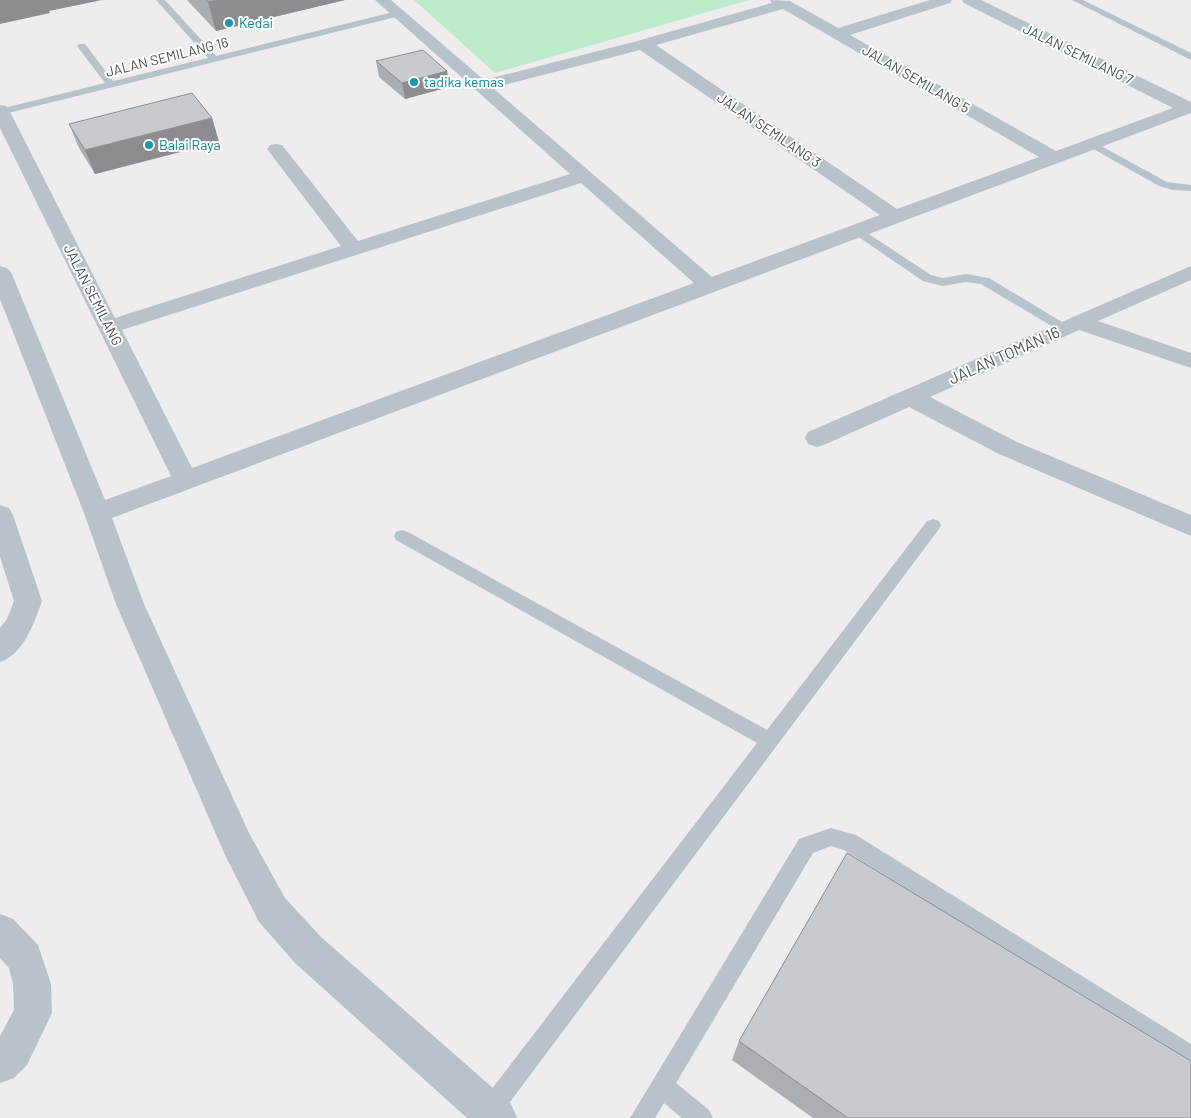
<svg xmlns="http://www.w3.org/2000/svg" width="1191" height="1118" font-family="Barlow,sans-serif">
<rect width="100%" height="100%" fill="#efeced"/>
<polygon fill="#bcebcc" points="414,0 749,0 495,73"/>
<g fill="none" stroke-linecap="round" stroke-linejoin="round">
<g fill="#b8c2c9" fill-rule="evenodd">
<polygon points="156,0 165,0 216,56 397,11 402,14 400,16 0,115 0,109 105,83 77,46 79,44 85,44 113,81 208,58"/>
<polygon points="1072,0 1083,0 1191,53 1191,60"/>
<polygon points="1092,141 1167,182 1191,185 1191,191 1173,190 1159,186 1088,146 1087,144"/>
<polygon points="858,227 931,275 943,278 966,274 989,278 1072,328 1070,331 1060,331 981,284 966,282 943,286 923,281 854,234 852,231 854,228"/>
<polygon points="933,519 939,521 941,525 939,529 498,1118 480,1118 477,1111 481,1103 757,743 396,540 394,536 396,532 402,530 408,532 767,730 927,521"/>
<polygon points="831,828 856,835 1191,1044 1191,1068 844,850 831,846 813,853 676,1083 709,1110 713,1118 682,1118 664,1103 655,1118 630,1118 799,839"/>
</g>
<g fill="#b8c2c9" fill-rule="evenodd">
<path d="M375 0H391L484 80 637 41 772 3 770 0 790 1 838 28 930 0H952L950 3 850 35 1056 151 1173 108 964 3 962 0H981L1191 102V113L112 518 144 604 249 833 285 898 321 937 511 1104 517 1118H467L295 963 259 922 225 855 116 604 84 513 0 299V266L7 268 11 272 105 500 171 476 0 128V105L6 106 9 110 115 318 341 246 270 153 267 149 270 145 276 144 282 145 358 241 570 174ZM783 9 1039 157 897 209 656 45ZM640 50 880 215 712 277 493 88ZM581 183 694 283 192 468 122 330Z"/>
<polygon points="1191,266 1191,280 1098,321 1191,353 1191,368 1079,330 930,397 1017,442 1191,515 1191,536 999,454 909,407 826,444 817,447 808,444 805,438 808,432"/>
<path d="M0 505 9 508 13 515 42 601C34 623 24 654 0 662V628L7 619 14 601 0 557Z"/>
<polygon points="0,914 13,919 38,945 51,984 52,1013 27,1065 14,1078 0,1083 0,1036 14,1010 13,984 9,968 0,958"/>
</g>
</g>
<g fill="#abaeb2">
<polygon points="187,0 345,0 216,31"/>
<polygon points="376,61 447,71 449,87 405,99 379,77"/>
<polygon points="212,118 219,142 95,174 79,148 69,124"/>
<polygon points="739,1041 1191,1118 813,1118 732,1060"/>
</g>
<g fill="#8b8d91">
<polygon points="0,0 102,0 49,11 50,13 0,24"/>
<polygon points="219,0 345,0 216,31 208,2"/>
<polygon points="447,71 449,87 405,99 402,83"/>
<polygon points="212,118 219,142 95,174 85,150"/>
</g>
<g fill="#c7cacf" stroke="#8b8d91">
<polygon points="206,0 219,0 208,2"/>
<polygon points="423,50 447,71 402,83 376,61"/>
<polygon points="192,93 212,118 85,150 69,124"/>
<polygon points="847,853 1191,1061 1191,1118 848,1118 739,1041"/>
</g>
<g fill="#0f9aa8" stroke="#fff" stroke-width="2">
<circle cx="229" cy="23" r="5"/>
<circle cx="414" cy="82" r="5"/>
<circle cx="149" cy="145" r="5"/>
</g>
<g text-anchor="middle" stroke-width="4" stroke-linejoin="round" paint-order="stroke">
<g font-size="14" fill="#0d838f" stroke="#fff" text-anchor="start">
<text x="239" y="28">Kedai</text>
<text x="424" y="87">tadika kemas</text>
<text x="159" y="150">Balai Raya</text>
</g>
<g font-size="14" fill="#465159" stroke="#fff">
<text transform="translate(1078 54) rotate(26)" y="5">JALAN SEMILANG 7</text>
<text transform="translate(167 57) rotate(-14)" y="5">JALAN SEMILANG 16</text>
<text transform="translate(916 79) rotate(30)" y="5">JALAN SEMILANG 5</text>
<text transform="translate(769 130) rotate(34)" y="5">JALAN SEMILANG 3</text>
<text transform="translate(93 295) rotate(63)" y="5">JALAN SEMILANG</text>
</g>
<g font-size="16" fill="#465159" stroke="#fff">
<text transform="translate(1004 355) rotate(-24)" y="6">JALAN TOMAN 16</text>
</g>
</g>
</svg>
